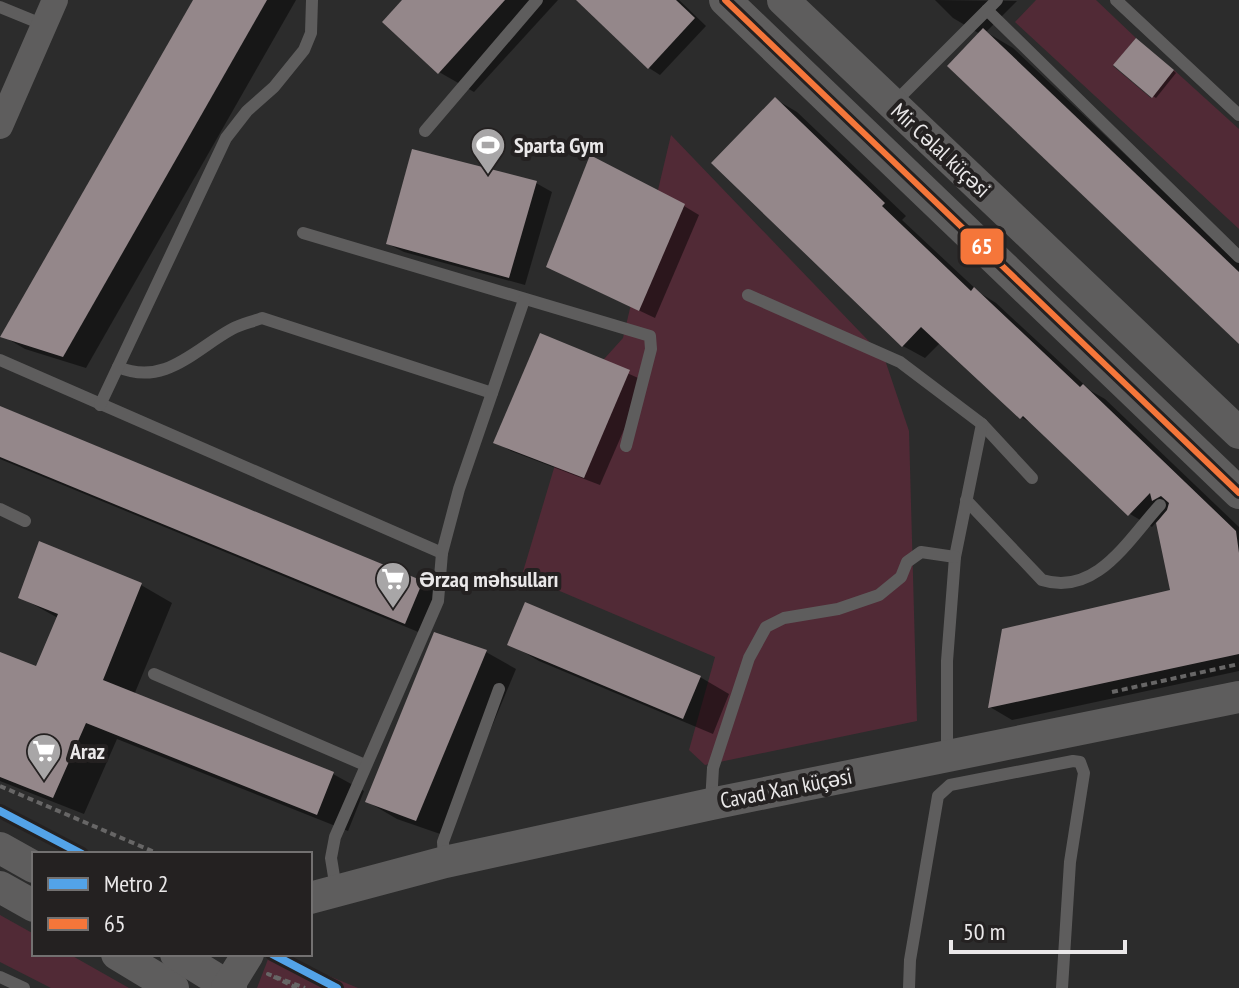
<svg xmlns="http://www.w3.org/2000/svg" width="1239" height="988" font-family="'PT Sans Narrow',sans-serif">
<rect width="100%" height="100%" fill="#2c2c2c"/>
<g fill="#512a36">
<polygon points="1036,0 1096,0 1136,38 1113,66 1151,98 1174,70 1239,129 1239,229 1015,22"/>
<polygon points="671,135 884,357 909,431 917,721 705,765 689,750 715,657 522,575 578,388 623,338"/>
<polygon points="0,915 34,934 34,954 69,954 129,988 51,988 0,962"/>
<polygon points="270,954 276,954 358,988 257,988"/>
</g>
<g fill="#0007">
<polygon points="195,0 296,0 86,368 25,349 3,336"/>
<polygon points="405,0 558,0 474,92 439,72"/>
<polygon points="579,0 679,0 706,26 660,75 649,68"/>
<polygon points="935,0 1017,1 986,32 1013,48 1239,263 1239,341 980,34 953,18"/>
<polygon points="1139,42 1176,73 1156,98 1153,96"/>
<polygon points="775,99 797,112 906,216 902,220 980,293 996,303 1091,391 1105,399 1239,527 1239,671 1012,720 990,707 1172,592 1158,520 1152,527 1130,514 1036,426 1021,417 941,342 925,358 903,346 714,163"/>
<polygon points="536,183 552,192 525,285 404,252 388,244"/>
<polygon points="684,206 699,215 655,318 564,275"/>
<polygon points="541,335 645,381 600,485 511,451 496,442"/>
<polygon points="0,408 422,583 444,596 428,636 0,459"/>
<polygon points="41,543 141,585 172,603 134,695 333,774 364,791 348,831 117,739 84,814 0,781 0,654 37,669 58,618 20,597"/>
<polygon points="436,634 486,652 516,669 446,836 397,819 368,802"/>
<polygon points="510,644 700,677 729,694 713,734 539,661"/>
</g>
<g fill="#94878a">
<polygon points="193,0 267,0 63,357 0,337"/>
<polygon points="402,0 505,0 438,74 382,22"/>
<polygon points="576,0 676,0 695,18 648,69"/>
<polygon points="983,28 1239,272 1239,344 947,66"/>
<polygon points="1136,38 1174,70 1152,98 1113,65"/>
<polygon points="775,97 885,203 882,206 971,291 974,287 1080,387 1083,384 1236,531 1239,553 1239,654 988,708 1002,629 1170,590 1156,523 1167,510 1169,503 1161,496 1152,501 1150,493 1128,516 1023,416 1020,419 921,327 902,347 711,163"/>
<polygon points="412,149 537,181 509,278 386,244"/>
<polygon points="590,155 685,204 639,311 546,267"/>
<polygon points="540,333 630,370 584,478 493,443"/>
<polygon points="0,406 423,581 405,624 0,457"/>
<polygon points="39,541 142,583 103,680 334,772 317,815 86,723 53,798 0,777 0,652 36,666 58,614 18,598"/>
<polygon points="525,602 701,676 683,719 507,645"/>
<polygon points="434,632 487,650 416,821 365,802"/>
</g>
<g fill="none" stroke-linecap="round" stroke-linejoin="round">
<g stroke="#676666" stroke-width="4" stroke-dasharray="6 4" stroke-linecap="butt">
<polyline points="1112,692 1239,664"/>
<polyline points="0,786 159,854"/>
<polyline points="297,988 268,974 305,988"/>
</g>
<g stroke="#5e5d5d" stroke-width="12">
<polyline points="1116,0 1239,115"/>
<polyline points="0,7 44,25"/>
<polyline points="987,10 1239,257"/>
<polyline points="895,102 997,0"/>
<polyline points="425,131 537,0"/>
<polyline points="303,233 650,336 651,349 626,446"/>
<polyline points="748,295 900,362 982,424 1032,478"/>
<polyline points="0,360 442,553"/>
<path d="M118 367C165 387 195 349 232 329 241 324 252 322 262 318L492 393"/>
<polyline points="100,405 226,138 247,111 274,87 304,50 311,33 312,0"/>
<path d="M966 500 1042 580C1096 597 1128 540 1160 505"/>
<polyline points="0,509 25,521"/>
<polyline points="154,674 365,765"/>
<polyline points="947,753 947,661 955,557 982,424"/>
<polyline points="711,803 713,768 749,658 766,627 784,618 838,609 879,595 901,577 907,562 921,552 955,557"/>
<polyline points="444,859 443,842 499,689"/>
<polyline points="336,889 331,858 335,837 438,601 442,553 459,489 524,300"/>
<polyline points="0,977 24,988"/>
<polyline points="909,988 910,960 938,796 950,785 1073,761 1080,762 1084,773 1070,862 1062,988"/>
</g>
<polyline stroke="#5e5d5d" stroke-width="26" points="0,126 55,0"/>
<g stroke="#5e5d5d" stroke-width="32">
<polyline points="725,0 1239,493"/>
<polyline points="783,0 1239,433"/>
<polyline points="0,848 34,867"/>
<polyline points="0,887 34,906"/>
<polyline points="310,898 445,862 711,804 1239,697"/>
<polyline points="117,954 173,988"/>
<polyline points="176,954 231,988"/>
<polyline points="227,988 248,954"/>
</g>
<g stroke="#242121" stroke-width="12">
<polyline id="bus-1" points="725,0 1239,493"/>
</g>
<use href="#bus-1" stroke="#f5763a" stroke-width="6"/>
<g stroke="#242121" stroke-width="14">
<g id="metro-1">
<polyline points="0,811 82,854"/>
<polyline points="272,954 337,988"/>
</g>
</g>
<use href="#metro-1" stroke="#53a3e8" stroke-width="8"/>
</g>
<defs>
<g id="stadium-pin" transform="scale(1.8)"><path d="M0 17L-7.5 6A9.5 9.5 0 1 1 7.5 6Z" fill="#a8a6a7" stroke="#242121"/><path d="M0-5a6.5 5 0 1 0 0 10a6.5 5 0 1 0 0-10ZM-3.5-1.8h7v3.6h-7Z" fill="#fff"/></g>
<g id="supermarket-pin" transform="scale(1.8)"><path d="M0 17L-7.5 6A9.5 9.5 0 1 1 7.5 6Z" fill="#a8a6a7" stroke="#242121"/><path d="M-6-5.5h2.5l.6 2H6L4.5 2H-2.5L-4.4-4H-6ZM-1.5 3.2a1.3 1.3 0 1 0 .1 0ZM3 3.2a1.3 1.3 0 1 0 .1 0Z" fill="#fff"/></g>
</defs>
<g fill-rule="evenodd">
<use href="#stadium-pin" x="488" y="145"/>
<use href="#supermarket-pin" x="393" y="579"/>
<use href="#supermarket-pin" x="44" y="751"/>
</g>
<g text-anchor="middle" stroke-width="8" stroke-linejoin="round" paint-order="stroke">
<g font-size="22" font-weight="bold" fill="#eae8e9" stroke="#242121" text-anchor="start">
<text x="514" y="153">Sparta Gym</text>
<text x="419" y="587">Ərzaq məhsulları</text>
<text x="70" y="759">Araz</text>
</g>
<g font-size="22" fill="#eae8e9" stroke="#242121">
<text transform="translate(941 150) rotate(43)" y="8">Mir Cəlal küçəsi</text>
<text transform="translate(786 788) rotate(-11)" y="8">Cavad Xan küçəsi</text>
</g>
</g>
<rect stroke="#242121" stroke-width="3" x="959" y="227" width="46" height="39" rx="8" fill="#f5763a"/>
<g font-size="22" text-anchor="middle" font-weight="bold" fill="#fff">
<text x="982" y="254">65</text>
</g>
<rect x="32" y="852" width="280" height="104" fill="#242121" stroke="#737171" stroke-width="2"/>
<rect x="48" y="878" width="40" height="12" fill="#53a3e8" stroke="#737171" stroke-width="2"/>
<text x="104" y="892" font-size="24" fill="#eae8e9">Metro 2</text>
<rect x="48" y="918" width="40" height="12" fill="#f5763a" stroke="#737171" stroke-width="2"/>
<text x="104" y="932" font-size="24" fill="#eae8e9">65</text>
<path d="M951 940v12h174v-12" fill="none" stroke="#eae8e9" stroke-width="4"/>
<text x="963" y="940" font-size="24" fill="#eae8e9" stroke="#242121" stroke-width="6" paint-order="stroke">50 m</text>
</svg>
